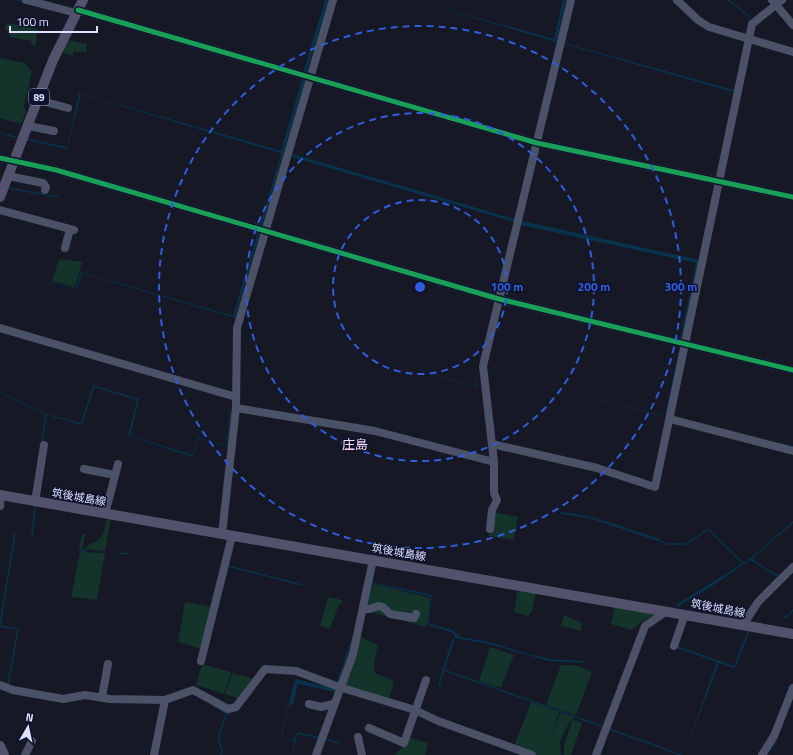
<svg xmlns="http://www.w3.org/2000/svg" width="793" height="755" font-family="'Titillium Web','Noto Sans JP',sans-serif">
<rect width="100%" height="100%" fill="#161826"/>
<g fill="#13332b">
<polygon points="6,23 38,29 35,46 31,44 31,41 10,37 10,32 5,30"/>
<polygon points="67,40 87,44 86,53 74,51 73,56 62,52"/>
<polygon points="0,58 25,63 32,72 24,107 26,112 21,124 0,118"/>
<polygon points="59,259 82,262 75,287 52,281"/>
<polygon points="494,512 518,517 514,540 489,536"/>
<path d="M107 518H111L105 551 79 549 82 534H85L82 548 85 549 91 543C104 541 104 529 107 518Z"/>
<polygon points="80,552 105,553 97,600 71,597"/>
<polygon points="374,584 430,598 426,627 377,614 367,607"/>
<polygon points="518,588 536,592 532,611 528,616 514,612"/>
<polygon points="328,597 342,600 341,604 339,604 330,629 320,626"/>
<polygon points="185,602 211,607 202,649 178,642"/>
<polygon points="615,605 658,613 643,621 631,630 611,624"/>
<polygon points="564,615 582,623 581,631 561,626"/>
<polygon points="359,636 378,645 374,662 375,673 394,681 389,700 343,686"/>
<polygon points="490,647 514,655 501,688 479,681"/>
<polygon points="202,664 231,672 224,694 196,685"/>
<polygon points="561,665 575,665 592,672 576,715 546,705"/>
<polygon points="232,673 254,679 239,699 225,694"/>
<polygon points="531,702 559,712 549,742 560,713 574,717 573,720 582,723 571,755 564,755 564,744 572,722 570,721 560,741 561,755 536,755 514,747"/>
<polygon points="408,737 428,743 425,755 394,755 402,748"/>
</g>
<g fill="#08324a">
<polygon points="325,0 329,0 306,74 303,73"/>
<polygon points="412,0 554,39 563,0 566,0 556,42"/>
<polygon points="564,43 734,90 733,92 564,44"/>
<polygon points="302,79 305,80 262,226 260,226 281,154 280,153 81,94 67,149 3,135 0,133 67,147 79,93 281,151"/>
<polygon points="293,154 514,219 514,222 292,157"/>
<polygon points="522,221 700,260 683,340 680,340 696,263 521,225"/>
<polygon points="258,232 260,232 235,318 82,273 77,289 0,271 76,288 81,272 233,316"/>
<polygon points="244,318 475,386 479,372 476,387"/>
<polygon points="680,345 681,346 666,417 487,373 665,416"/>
<polygon points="93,385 139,399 130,436 193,455 198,437 226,446 230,410 231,409 227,447 199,438 193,457 128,436 137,400 94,387 82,425 50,416 0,393 2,393 50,415 81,423"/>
<path d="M560 512C588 514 612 523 638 532 648 535 659 538 667 544L589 518 560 514Z"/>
<polygon points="751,558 770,571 769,572 750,560 712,586 677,607 676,605"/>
<polygon points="372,582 432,595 428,623 452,630 461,637 489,642 528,654 555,660 569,660 569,662 549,661 489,644 455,638 441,680 440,679 450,645 455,636 451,632 428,625 426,622 431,597 373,583 369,603 367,603"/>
<polygon points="744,640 746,641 735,668 719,663 684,755 717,662 676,648 677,646 734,666"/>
<polygon points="297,679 334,689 335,692 298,684 293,704 289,705 288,709 282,735 285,738 296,740 292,755 294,741 284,738 281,734 294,683"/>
</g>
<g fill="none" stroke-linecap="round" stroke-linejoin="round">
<g stroke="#08324a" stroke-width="1.5">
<polyline points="18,0 23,2"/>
<polyline points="728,0 750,17 749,23"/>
<polyline points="7,188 58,197"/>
<polyline points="42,442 46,414"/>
<polyline points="777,443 793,447"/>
<polyline points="32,536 35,506"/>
<polyline points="667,544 686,544 707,530 710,531 743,563"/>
<polyline points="78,550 86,551"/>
<polyline points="120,553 128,554"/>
<polyline points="751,559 793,522"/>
<polyline points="228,566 302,585"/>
<polyline points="769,571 780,577"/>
<polyline points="783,616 787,617 793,610"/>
<polyline points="745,641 749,629"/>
<polyline points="568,661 584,662"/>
<polyline points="444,670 604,727"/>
<polyline points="441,679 439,684 443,688"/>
<polyline points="337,684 351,642"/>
<polyline points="8,685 18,629 0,626 15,534"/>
<path d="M213 705 227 714C223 724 215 739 222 749L221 755"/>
<polyline points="610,729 681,755"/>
<polyline points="326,739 339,743"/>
<polyline points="295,740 298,733 320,738"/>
<polyline points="772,749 776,742"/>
</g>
<g stroke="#4b5167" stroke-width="8">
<polyline points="26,0 76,13"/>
<polyline points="677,0 698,20 709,27 793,52"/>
<polyline points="772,0 793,25"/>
<polyline points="78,10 537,143 793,197"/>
<polyline points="38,100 68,108"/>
<polyline points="28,126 54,131"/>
<polyline points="0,158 56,170 499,299 793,370"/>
<polyline points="8,176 43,183 46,187 45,190"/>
<polyline points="0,210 74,230"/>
<polyline points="65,248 70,229"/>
<polyline points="0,328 236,397"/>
<polyline points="236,408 375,431 494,462"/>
<polyline points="670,419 793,451"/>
<polyline points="492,444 597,468 655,487 752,24 782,0"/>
<polyline points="84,469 115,475"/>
<polyline points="35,502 44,445"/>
<polyline points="0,506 1,496"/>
<polyline points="105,514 118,464"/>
<polyline points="490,529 492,510 497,500 494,493 494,462 483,366 571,0"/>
<polyline points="222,534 236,408 237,328 333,0"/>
<polyline points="363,609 370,609 378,606 383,607 390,614 414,618 416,614"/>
<polyline points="743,625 758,602 793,567"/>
<polyline points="674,646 685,614"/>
<polyline points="201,661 232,536"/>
<polyline points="0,685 13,690 63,699 85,695 110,699 165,700 193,690 228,709 236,707 265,669 296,671 339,687 415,710 438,721 532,755"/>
<polyline points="102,697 108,664"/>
<polyline points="309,704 321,707 333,704"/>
<polyline points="369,728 404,743 426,680"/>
<polyline points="358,737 362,755"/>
<polyline points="25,755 32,741"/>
<polyline points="154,755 165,700"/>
<polyline points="316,755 353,654 373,560"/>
<polyline points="596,755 645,626 667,611"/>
<polyline points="762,755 774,736 793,688"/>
</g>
<g stroke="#53526d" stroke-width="10">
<polyline points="0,197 53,60 83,0"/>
<polyline points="0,495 793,634"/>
<polyline points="0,746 4,755"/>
</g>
<g stroke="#0f122d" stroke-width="8">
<g id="cycleway">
<polyline points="78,10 537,143 793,197"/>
<polyline points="0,158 56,170 499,299 793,370"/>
</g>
</g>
<use href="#cycleway" stroke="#1a9f57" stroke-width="5"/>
</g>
<g fill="none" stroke="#305ddc" stroke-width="2" stroke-dasharray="7 5">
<circle cx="420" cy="287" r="87"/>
<circle cx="420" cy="287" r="174"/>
<circle cx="420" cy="287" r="261"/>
</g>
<g text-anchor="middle" stroke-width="3" stroke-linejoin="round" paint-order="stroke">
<rect fill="#0f122d" stroke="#9ea3c0" stroke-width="1" x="29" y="89" width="20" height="16" rx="3"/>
<g font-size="10" font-weight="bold" fill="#dbe1ff">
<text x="39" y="101">89</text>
</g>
<g font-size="11" fill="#dbe1ff" stroke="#0f122d">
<text transform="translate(79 497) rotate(10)" y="4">筑後城島線</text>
<text transform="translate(399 552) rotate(10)" y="4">筑後城島線</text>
<text transform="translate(718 608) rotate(11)" y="4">筑後城島線</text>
</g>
<g font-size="13" fill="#ffddfc" stroke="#0f122d">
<text x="355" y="449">庄島</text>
</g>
</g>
<circle cx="420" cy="287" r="6" fill="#305ddc" stroke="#0f122d" stroke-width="2"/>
<g font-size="12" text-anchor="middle" font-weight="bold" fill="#305ddc" stroke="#0f122d" stroke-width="3" stroke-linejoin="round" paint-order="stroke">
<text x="507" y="291">100 m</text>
<text x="594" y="291">200 m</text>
<text x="681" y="291">300 m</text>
</g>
<g transform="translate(28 727) rotate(9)" stroke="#0f122d" stroke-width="3" paint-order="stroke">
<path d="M0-3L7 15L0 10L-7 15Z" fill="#dbe1ff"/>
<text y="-6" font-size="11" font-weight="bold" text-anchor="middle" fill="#dbe1ff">N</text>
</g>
<path d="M10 26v6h87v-6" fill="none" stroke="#dbe1ff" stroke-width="2"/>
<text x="16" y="26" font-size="12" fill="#dbe1ff" stroke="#0f122d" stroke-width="3" paint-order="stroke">100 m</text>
</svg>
